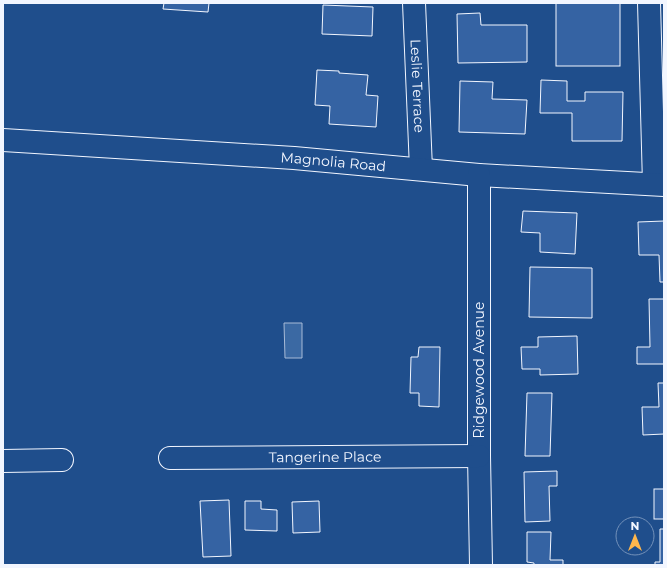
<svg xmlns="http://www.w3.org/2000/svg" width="667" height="568" font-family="Montserrat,sans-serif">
<rect width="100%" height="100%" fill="#1f4e8c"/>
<polygon fill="#3b69a3" stroke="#a8bbd7" points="284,323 302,323 302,358 285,358"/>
<g fill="#3563a3" stroke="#f2f6ff">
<polygon points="164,3 209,3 208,12 163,9"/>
<rect x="556" y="3" width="64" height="63"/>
<polygon points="323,5 373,7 372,36 322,34"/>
<polygon points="480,13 481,25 527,25 527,62 458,63 457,14"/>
<polygon points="317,70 339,71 339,73 368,75 366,95 378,96 376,127 329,124 330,106 315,105"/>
<polygon points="541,80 567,81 567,101 585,101 585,92 623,92 622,141 572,141 572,113 540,113"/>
<polygon points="460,81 493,82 492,99 527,100 525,134 459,132"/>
<polygon points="523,211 577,213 575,254 540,252 540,233 521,232"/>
<polygon points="664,221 664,282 660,282 659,255 639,255 638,222"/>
<polygon points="530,267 592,268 592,318 529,317"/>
<polygon points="649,299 664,299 664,364 637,364 637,347 650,347"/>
<polygon points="577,336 578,374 540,375 540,369 522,369 521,347 538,347 538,337"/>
<polygon points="419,347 440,347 439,407 419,406 419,393 410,393 411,357 418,357"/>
<polygon points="658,383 664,383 664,434 643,435 642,407 659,407"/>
<polygon points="527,393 552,393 550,456 525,456"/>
<polygon points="557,471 557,486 549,486 550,521 525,522 524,472"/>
<rect x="654" y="489" width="10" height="30"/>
<polygon points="229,500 231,556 203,557 200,501"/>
<polygon points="245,501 261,501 261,509 277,510 277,531 245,530"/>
<polygon points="319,501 320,532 293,533 292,502"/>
<polygon points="660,529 664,529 664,565 655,565 655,562 660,562"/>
<polygon points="527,532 551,532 550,560 563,560 563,565 534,565 534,563 527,562"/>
</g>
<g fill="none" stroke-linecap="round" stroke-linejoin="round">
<g stroke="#f2f6ff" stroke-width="24">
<g id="minor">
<path id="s1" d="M414 3 421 169"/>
<polyline points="649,3 654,184"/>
<path id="s2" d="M3 140 294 158 479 175 664 185"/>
<polyline points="479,175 479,456 481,565"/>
<path id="s3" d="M170 458 479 456"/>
<polyline points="3,461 62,460"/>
</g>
</g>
<use href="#minor" stroke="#1f4e8c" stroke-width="22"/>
</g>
<g text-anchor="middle" stroke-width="3" stroke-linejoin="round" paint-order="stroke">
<g font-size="14" fill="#f2f6ff" stroke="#1f4e8c">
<text dy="5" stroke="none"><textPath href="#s1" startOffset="83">Leslie Terrace</textPath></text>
<text dy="5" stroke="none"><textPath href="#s2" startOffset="331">Magnolia Road</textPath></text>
<text transform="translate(479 370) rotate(-90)" y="5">Ridgewood Avenue</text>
<text dy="5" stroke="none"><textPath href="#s3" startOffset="155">Tangerine Place</textPath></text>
</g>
</g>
<rect width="667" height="568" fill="none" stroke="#f2f6ff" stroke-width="8"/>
<g transform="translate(635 536)"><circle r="19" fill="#1f4e8c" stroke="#7391ba"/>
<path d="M0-3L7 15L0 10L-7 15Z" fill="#ffb74d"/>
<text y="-6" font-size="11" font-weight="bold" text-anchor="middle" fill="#f2f6ff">N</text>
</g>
</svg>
